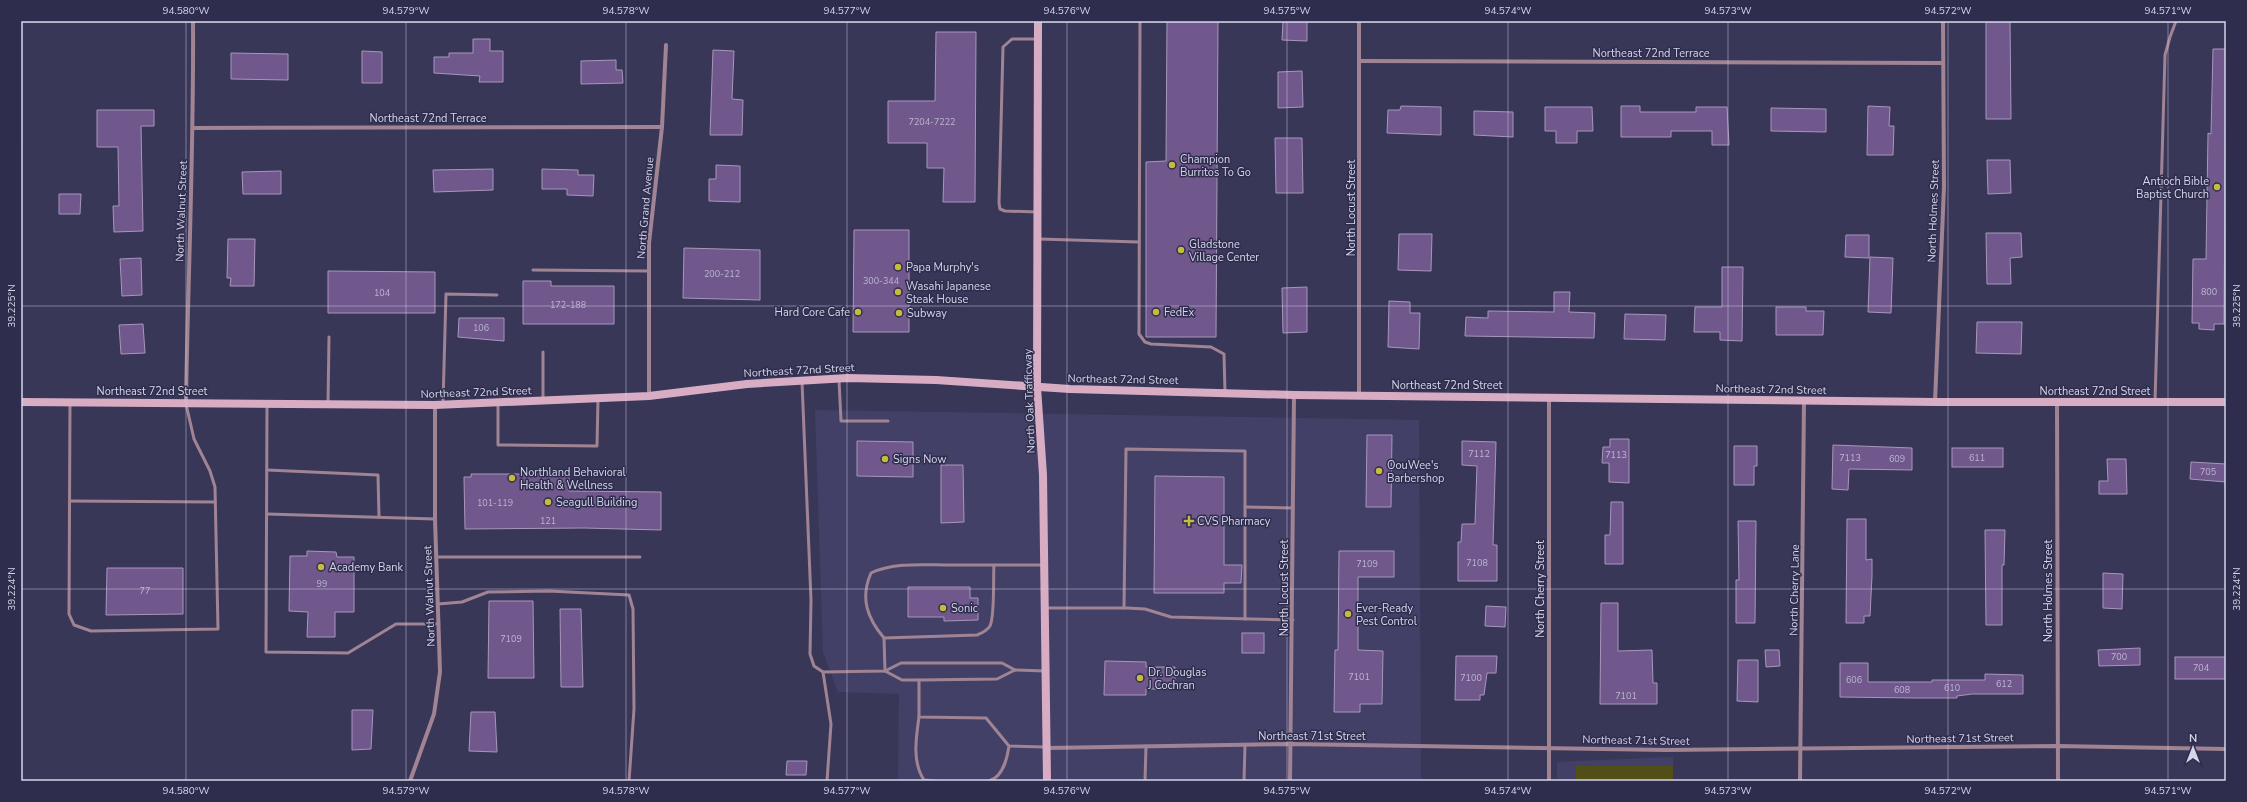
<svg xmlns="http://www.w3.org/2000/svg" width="2247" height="802" font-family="'Nunito Sans',sans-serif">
<rect width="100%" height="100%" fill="#393758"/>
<g fill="#434067">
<rect x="21" y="21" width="2" height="122"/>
<polygon points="815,410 1419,420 1421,781 898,781 899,694 838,692 823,652"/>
<polygon points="1673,757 1673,781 1557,781 1557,762"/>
</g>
<rect fill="#514e16" x="1576" y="766" width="97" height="15"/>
<g fill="#70578c" stroke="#a797bb">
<polygon points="1167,21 1218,21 1216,337 1146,337 1146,162 1166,161"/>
<polygon points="1283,21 1307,21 1307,41 1282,40"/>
<polygon points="1986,21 2010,21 2011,119 1986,119"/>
<polygon points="936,32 976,32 975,202 943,202 944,168 927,168 927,143 888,143 888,101 935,101"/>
<polygon points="473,39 490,39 490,51 503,51 503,82 479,82 480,76 434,73 434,57 449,57 449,53 473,53"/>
<polygon points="2213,49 2226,49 2224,324 2214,324 2214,330 2199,329 2199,323 2192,323 2193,259 2206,259 2208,133 2211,134"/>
<polygon points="713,50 734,51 732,99 743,100 742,135 710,135"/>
<polygon points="362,51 382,52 382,83 362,83"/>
<polygon points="231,53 288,54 288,80 231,79"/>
<polygon points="616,60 616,70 622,70 623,83 581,84 581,61"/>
<polygon points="1302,71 1303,107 1278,108 1278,72"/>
<polygon points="1401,106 1441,107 1441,135 1387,133 1388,110 1400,110"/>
<polygon points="1621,106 1640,106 1640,112 1696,112 1696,107 1727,107 1729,145 1712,145 1712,131 1671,131 1671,137 1621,137"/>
<polygon points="1868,106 1890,107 1889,126 1894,126 1893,155 1867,155"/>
<polygon points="1545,107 1592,107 1593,131 1577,131 1577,143 1556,143 1556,131 1545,131"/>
<polygon points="1771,108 1826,109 1826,132 1771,131"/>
<polygon points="97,110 154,110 154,126 141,126 143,231 114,232 113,206 119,206 118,147 97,147"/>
<polygon points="1474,111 1513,112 1513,137 1474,135"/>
<polygon points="1275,138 1302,138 1303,193 1276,193"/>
<polygon points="1987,160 2010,160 2011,193 1988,194"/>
<polygon points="716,165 740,166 740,202 709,201 709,179 716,179"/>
<polygon points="493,169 493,190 434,192 433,170"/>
<polygon points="542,169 578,170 578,175 594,175 593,196 567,195 567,189 542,189"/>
<polygon points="281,171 281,194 243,194 242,172"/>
<polygon points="59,194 81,194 80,214 59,214"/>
<polygon points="854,230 909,230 909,332 853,332"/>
<polygon points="1986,233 2021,233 2022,257 2010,258 2011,284 1987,284"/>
<polygon points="1399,234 1432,234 1431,271 1398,270"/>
<polygon points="1846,235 1869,235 1869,258 1845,257"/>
<polygon points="228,239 255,239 254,286 230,286 231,278 227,278"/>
<polygon points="684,248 760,250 760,300 683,298"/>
<polygon points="1870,257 1893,258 1891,313 1868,312"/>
<polygon points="141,258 142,295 122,296 120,259"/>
<polygon points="1722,267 1743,267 1742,341 1720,340 1720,332 1694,332 1695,307 1722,307"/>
<polygon points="328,271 435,272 435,313 328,313"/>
<polygon points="523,281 551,281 551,286 614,286 614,324 523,324"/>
<polygon points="1307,287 1307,332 1283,333 1282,288"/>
<polygon points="1554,292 1570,292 1569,312 1595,313 1594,338 1465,336 1466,317 1488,318 1488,311 1554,312"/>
<polygon points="1389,301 1410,302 1410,313 1420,313 1419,349 1388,347"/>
<polygon points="1776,307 1806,307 1806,311 1824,311 1823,335 1776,335"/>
<polygon points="1625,314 1666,315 1665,340 1624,339"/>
<polygon points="459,318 504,318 504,341 458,337"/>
<polygon points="1977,322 2022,322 2021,354 1976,353"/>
<polygon points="143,324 145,353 121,354 119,325"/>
<polygon points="1367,435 1392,435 1391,507 1366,507"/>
<polygon points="1610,439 1629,439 1629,483 1609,482 1609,463 1602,463 1603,447 1610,447"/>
<polygon points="857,441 913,442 913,477 857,476"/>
<polygon points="1462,441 1496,442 1493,545 1497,545 1497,581 1458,581 1458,542 1461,542 1462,524 1475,524 1477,466 1462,465"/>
<polygon points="1833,445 1912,448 1912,470 1849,469 1848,490 1832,489"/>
<polygon points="1734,446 1757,446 1757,466 1754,466 1754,485 1734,485"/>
<rect x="1952" y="448" width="51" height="19"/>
<polygon points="2107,459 2126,459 2127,494 2099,494 2099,481 2108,481"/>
<polygon points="2191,462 2226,464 2226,482 2190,479"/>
<polygon points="941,465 963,465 964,522 941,523"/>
<polygon points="471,474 555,474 555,476 569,476 569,491 661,492 661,530 584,528 465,529 464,477 471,477"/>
<polygon points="1155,476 1224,477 1224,565 1242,565 1241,583 1224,583 1224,593 1154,593"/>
<polygon points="1611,502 1623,502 1623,564 1605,564 1605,535 1610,535"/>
<polygon points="1847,519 1866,519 1866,560 1872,559 1872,576 1870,616 1864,616 1864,623 1846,623"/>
<polygon points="1738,521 1756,521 1755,623 1736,623 1736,580 1739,580"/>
<polygon points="1985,530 2005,530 2004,565 2002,565 2002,625 1986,625"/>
<polygon points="307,551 336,552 337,557 354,557 354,612 335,612 335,637 307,637 308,612 289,611 290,556 307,556"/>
<polygon points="1339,551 1394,551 1394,577 1358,577 1358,650 1383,651 1382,704 1360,704 1360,712 1334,712 1335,650 1338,650"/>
<polygon points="107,568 183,568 183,614 106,615"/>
<polygon points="2103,573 2123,574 2122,609 2103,608"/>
<polygon points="908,587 970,587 970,598 978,598 978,620 944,621 944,617 908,617"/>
<polygon points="489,601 533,601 534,678 488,678"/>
<polygon points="1601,603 1618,603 1618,651 1652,650 1653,683 1657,683 1657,704 1600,704"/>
<polygon points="1486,606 1506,607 1505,627 1485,626"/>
<polygon points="560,609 581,609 583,687 561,687"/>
<rect x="1242" y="633" width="22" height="20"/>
<polygon points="2140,648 2140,665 2099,666 2098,650"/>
<polygon points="1765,650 1779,650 1780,666 1766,667"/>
<polygon points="1456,656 1497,656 1496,673 1487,673 1484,695 1480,695 1480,700 1455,700"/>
<rect x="2175" y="657" width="51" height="22"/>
<polygon points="1738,660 1758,660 1758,702 1737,701"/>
<polygon points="1105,661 1146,662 1146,667 1175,667 1175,689 1146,689 1146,695 1104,695"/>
<polygon points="1840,663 1868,663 1868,682 1932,682 1932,680 1985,680 1985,674 2023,675 2023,694 1972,694 1957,696 1957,698 1914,698 1840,697"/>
<polygon points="352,710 373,710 371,749 352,750"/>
<polygon points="471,712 495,712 497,752 469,751"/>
<polygon points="787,761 807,761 806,775 786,775"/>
</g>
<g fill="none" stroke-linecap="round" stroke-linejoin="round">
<g stroke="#a08493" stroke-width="3">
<polyline points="1140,21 1139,334 1145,342 1151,344 1211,347 1224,354 1225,392"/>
<polyline points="1037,212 1005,211 1000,209 999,203 1003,47 1012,39 1038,39"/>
<polyline points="1039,239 1139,242"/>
<polyline points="533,270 649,271"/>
<polyline points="543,352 543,399"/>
<polyline points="839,380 841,421 888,421"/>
<polyline points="802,382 811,600 810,654 814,666 823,672 885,671 901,663 1002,663 1015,670"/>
<polyline points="2155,402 2165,55 2170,37 2176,21"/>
<polyline points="70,403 69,614 74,625 91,631 218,629 215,487 210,471 194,439 186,404"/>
<polyline points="443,403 446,294 497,295"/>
<polyline points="498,403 498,445 597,446 598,399"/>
<polyline points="328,404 329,337"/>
<polyline points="267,405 266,652 348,653 396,624 439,624"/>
<polyline points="267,470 378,475 379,517"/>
<polyline points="70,501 215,502"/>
<polyline points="1245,507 1293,508"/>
<polyline points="267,514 435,519"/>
<polyline points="436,557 640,557"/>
<path d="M994 565C993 578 995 616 990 626 987 631 982 633 977 635L884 638C867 618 860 598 871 573 895 562 924 565 950 565 981 565 1012 565 1043 565"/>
<polyline points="438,604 462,602 488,592 549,591 629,595 633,609 634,709 629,781"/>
<polyline points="1045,608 1127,608 1145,609 1171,617 1293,620"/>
<polyline points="1124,608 1126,449 1245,451 1245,619"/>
<polyline points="884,638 885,671"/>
<polyline points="885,671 902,680 919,680 997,679 1015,670 1045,671"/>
<polyline points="823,672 831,724 827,781"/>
<polyline points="919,680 919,717 986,718 1009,746 1045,747"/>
<path d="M919 717C916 738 912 762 924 780L936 781"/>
<path d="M989 781C1003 777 1007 759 1009 746"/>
<polyline points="1145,781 1146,746"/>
<polyline points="1244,781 1245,745"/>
</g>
<g stroke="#a08493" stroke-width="4">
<polyline points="1359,61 1943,63"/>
<polyline points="194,128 662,127"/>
<polyline points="649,396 649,243 662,127 666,45"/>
<polyline points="1359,396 1359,21"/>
<path d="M186 402C188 275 194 148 193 21"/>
<polyline points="1935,402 1944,187 1943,21"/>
<polyline points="2057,402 2058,781"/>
<polyline points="1047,748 1290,744 1666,750 2057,746 2226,749"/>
<polyline points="410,781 434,714 440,672 435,519 435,405"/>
<polyline points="1290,781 1294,395"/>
<polyline points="1549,781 1549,397"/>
<polyline points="1800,781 1804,400"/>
</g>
<g stroke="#d8adc4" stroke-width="8">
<polyline points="1038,21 1037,387 1043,475 1047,781"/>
<polyline points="21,402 435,405 649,396 747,384 848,378 936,380 1070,389 1294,395 1935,402 2226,402"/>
</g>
</g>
<path fill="none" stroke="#d4d5e9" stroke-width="1" stroke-opacity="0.45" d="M186 21V781M406 21V781M626 21V781M847 21V781M1067 21V781M1287 21V781M1508 21V781M1728 21V781M1948 21V781M2168 21V781M21 22H2226M21 306H2226M21 589H2226"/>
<g fill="#c5bc3d" stroke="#2f2d4d" stroke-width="1.5">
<circle cx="1172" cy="165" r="4"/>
<circle cx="2217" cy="187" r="4"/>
<circle cx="1181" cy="250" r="4"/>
<circle cx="898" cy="267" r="4"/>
<circle cx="898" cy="292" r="4"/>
<circle cx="858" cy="312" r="4"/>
<circle cx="1156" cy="312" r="4"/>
<circle cx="899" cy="313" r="4"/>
<circle cx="885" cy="459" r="4"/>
<circle cx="1379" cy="471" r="4"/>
<circle cx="512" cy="478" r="4"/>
<circle cx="548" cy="502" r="4"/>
<path d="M1187 515h4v4h4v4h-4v4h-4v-4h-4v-4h4z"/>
<circle cx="321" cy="567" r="4"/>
<circle cx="943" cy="608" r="4"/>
<circle cx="1348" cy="614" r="4"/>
<circle cx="1140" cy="678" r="4"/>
</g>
<g text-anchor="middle" stroke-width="3" stroke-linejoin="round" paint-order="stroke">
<g font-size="9" fill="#bbb6d2">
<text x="932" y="125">7204-7222</text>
<text x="722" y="277">200-212</text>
<text x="881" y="284">300-344</text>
<text x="2209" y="295">800</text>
<text x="382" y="296">104</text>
<text x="568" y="308">172-188</text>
<text x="481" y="331">106</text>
<text x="1479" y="457">7112</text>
<text x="1616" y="458">7113</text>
<text x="1850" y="461">7113</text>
<text x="1977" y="461">611</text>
<text x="1897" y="462">609</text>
<text x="2208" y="475">705</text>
<text x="495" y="506">101-119</text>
<text x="548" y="524">121</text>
<text x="1477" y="566">7108</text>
<text x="1367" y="567">7109</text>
<text x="322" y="587">99</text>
<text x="145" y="594">77</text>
<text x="511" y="642">7109</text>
<text x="2119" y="660">700</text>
<text x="2201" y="671">704</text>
<text x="1359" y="680">7101</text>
<text x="1471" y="681">7100</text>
<text x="1854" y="683">606</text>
<text x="2004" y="687">612</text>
<text x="1952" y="691">610</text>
<text x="1902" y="693">608</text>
<text x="1626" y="699">7101</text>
</g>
<g font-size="11" fill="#d4d5e9" stroke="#2f2d4d">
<text x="1651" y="57">Northeast 72nd Terrace</text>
<text x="428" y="122">Northeast 72nd Terrace</text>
<text transform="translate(645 208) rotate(-85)" y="4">North Grand Avenue</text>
<text transform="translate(1351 208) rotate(-90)" y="4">North Locust Street</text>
<text transform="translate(181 211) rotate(-88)" y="4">North Walnut Street</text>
<text transform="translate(1933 211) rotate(-88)" y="4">North Holmes Street</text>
<text transform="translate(799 370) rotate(-3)" y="4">Northeast 72nd Street</text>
<text transform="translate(1123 379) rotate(1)" y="4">Northeast 72nd Street</text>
<text x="1447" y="389">Northeast 72nd Street</text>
<text transform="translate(1771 389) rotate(1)" y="4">Northeast 72nd Street</text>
<text x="152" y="395">Northeast 72nd Street</text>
<text x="2095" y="395">Northeast 72nd Street</text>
<text transform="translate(476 392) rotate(-2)" y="4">Northeast 72nd Street</text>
<text transform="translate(1029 401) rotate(-92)" y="4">North Oak Trafficway</text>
<text transform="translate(1284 588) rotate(-90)" y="4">North Locust Street</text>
<text transform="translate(1540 589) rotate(-90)" y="4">North Cherry Street</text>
<text transform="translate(1794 590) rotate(-89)" y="4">North Cherry Lane</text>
<text transform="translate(2048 591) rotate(-90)" y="4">North Holmes Street</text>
<text transform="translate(429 596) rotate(-92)" y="4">North Walnut Street</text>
<text x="1312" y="740">Northeast 71st Street</text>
<text transform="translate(1960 738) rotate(-1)" y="4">Northeast 71st Street</text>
<text transform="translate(1636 740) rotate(1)" y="4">Northeast 71st Street</text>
</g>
<g font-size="11" fill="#d4d5e9" stroke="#2f2d4d" text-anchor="start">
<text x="1180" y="163">Champion<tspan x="1180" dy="13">Burritos To Go</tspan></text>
<text x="2209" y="185" text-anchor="end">Antioch Bible<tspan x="2209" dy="13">Baptist Church</tspan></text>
<text x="1189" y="248">Gladstone<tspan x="1189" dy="13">Village Center</tspan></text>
<text x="906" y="271">Papa Murphy's</text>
<text x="906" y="290">Wasahi Japanese<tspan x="906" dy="13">Steak House</tspan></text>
<text x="850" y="316" text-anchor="end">Hard Core Cafe</text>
<text x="1164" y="316">FedEx</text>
<text x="907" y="317">Subway</text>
<text x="893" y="463">Signs Now</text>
<text x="1387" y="469">OouWee's<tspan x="1387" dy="13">Barbershop</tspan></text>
<text x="520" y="476">Northland Behavioral<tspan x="520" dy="13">Health &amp; Wellness</tspan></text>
<text x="556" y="506">Seagull Building</text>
<text x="1197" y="525">CVS Pharmacy</text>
<text x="329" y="571">Academy Bank</text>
<text x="951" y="612">Sonic</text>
<text x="1356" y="612">Ever-Ready<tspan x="1356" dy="13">Pest Control</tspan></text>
<text x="1148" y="676">Dr. Douglas<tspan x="1148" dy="13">J Cochran</tspan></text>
</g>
</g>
<rect width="2247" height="802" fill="none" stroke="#2f2d4d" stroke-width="44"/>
<g transform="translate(2193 748)" stroke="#2f2d4d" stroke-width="3" paint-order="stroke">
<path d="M0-3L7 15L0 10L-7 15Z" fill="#d4d5e9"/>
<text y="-6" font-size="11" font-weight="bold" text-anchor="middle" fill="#d4d5e9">N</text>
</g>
<rect x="22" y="22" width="2203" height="758" fill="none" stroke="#d4d5e9" stroke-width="1.5"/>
<g font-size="10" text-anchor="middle" fill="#d4d5e9">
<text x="186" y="14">94.580°W</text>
<text x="406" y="14">94.579°W</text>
<text x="626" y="14">94.578°W</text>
<text x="847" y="14">94.577°W</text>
<text x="1067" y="14">94.576°W</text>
<text x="1287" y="14">94.575°W</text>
<text x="1508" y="14">94.574°W</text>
<text x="1728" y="14">94.573°W</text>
<text x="1948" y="14">94.572°W</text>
<text x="2168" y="14">94.571°W</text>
<text transform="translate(11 306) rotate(-90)" y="4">39.225°N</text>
<text transform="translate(2236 306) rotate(-90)" y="4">39.225°N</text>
<text transform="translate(11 589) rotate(-90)" y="4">39.224°N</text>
<text transform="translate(2236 589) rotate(-90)" y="4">39.224°N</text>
<text x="186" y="794">94.580°W</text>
<text x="406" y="794">94.579°W</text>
<text x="626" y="794">94.578°W</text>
<text x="847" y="794">94.577°W</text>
<text x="1067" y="794">94.576°W</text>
<text x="1287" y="794">94.575°W</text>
<text x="1508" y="794">94.574°W</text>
<text x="1728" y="794">94.573°W</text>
<text x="1948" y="794">94.572°W</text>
<text x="2168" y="794">94.571°W</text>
</g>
</svg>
